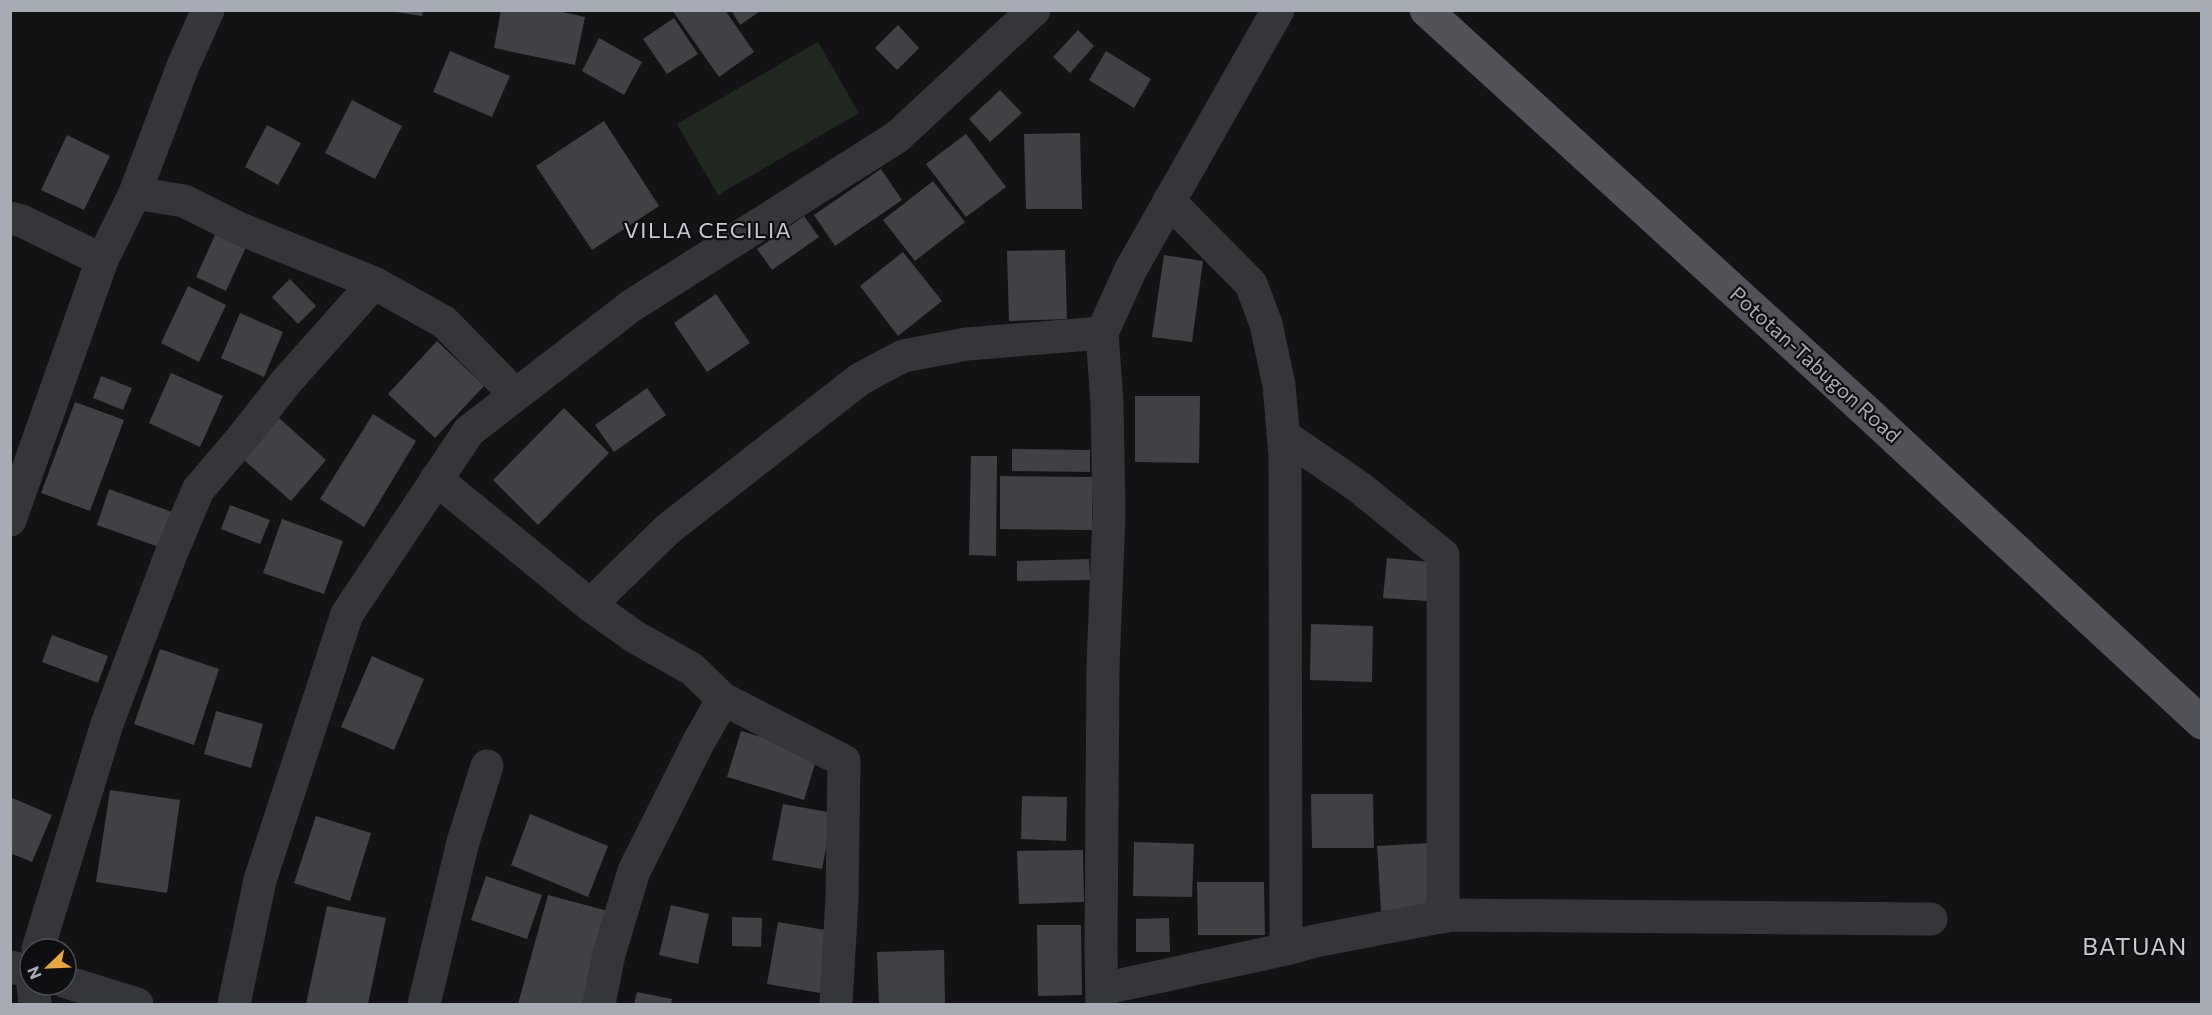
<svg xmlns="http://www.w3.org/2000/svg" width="2212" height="1015" font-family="Commissioner,sans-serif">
<rect width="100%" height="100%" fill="#131315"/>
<polygon fill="#202720" points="818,42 859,113 718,195 677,124"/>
<g fill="#404145">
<polygon points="383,10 423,10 422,16"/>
<polygon points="501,10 554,10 585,17 575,65 494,48"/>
<polygon points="672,10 725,10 754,52 719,77"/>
<polygon points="731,10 762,10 740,25"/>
<polygon points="674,18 698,54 667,74 643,39"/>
<polygon points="898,25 919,48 897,70 875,48"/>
<polygon points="1078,30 1094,46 1070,73 1053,57"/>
<polygon points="599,38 642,62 624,95 582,71"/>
<polygon points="450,51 510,76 492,117 433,92"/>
<polygon points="1106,51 1151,79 1134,108 1089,80"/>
<polygon points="1000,90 1022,113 990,142 969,119"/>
<polygon points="352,100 402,126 375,179 325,153"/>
<polygon points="604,121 659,206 592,250 536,166"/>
<polygon points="267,125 301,143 278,185 245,167"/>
<polygon points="1080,133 1082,209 1026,209 1024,134"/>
<polygon points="966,134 1006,187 966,217 926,164"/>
<polygon points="67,135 110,156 84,210 41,190"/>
<polygon points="881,169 902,200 835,246 814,215"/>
<polygon points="933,181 965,222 915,261 883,220"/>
<polygon points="804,216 819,237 772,270 757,249"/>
<polygon points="216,233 246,247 226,291 196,277"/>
<polygon points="1065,250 1067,319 1009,321 1007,251"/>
<polygon points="903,252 942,301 898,336 860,286"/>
<polygon points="1164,255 1203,261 1192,342 1152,337"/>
<polygon points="290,279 316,306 298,324 272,297"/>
<polygon points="188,286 226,305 199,362 161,343"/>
<polygon points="716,294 750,343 707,372 674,323"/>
<polygon points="240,313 283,332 264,377 221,358"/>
<polygon points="437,341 484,386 435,438 388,394"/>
<polygon points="171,373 223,396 200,447 149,423"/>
<polygon points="101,376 132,388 123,410 93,398"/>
<polygon points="647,388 666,415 614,452 595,425"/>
<polygon points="1135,396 1200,396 1199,463 1135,462"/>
<polygon points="75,402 124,420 90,511 41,493"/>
<polygon points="564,408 609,453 538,525 493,480"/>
<polygon points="373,414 416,441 364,527 320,499"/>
<polygon points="279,418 326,460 291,501 244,460"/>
<polygon points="1012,449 1090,450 1090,472 1012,471"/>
<polygon points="971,456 997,456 996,556 969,555"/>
<polygon points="1000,476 1092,477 1092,530 1000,529"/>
<polygon points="109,489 172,512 159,547 97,525"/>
<polygon points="230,505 270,520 260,544 221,529"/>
<polygon points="282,519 343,541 324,594 263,573"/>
<polygon points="1387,558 1430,562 1427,601 1383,598"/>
<polygon points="1089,559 1090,580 1017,581 1017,561"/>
<polygon points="1311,624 1373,626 1372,682 1310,680"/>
<polygon points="52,635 108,656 98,683 42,662"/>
<polygon points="160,649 219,669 194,745 134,724"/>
<polygon points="372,656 424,679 394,750 341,727"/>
<polygon points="216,711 263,724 251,768 204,754"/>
<polygon points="741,731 818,754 804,800 727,777"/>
<polygon points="110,790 180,800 167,893 96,882"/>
<polygon points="1311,794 1373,794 1374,848 1312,848"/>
<polygon points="1022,796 1067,797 1066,841 1021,839"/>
<polygon points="10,797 52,815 32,862 10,853"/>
<polygon points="783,804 833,813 822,869 772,860"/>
<polygon points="530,814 608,846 588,897 511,865"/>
<polygon points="316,816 371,833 350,901 294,883"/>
<polygon points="1134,842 1194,844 1192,897 1133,896"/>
<polygon points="1431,843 1435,907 1381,911 1377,846"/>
<polygon points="1083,850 1084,902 1019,904 1017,851"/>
<polygon points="486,876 542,895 527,939 471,920"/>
<polygon points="1197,882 1264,882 1265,935 1198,935"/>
<polygon points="548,895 608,911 583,1004 518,1004"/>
<polygon points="671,905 709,914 698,964 659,955"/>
<polygon points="327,906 386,918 368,1004 306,1004"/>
<polygon points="732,917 762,918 761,947 732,946"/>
<polygon points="1169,918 1170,952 1136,952 1136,919"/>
<polygon points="778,922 831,931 820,993 767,984"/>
<polygon points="1037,925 1081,925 1082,995 1038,996"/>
<polygon points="944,950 945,1004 879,1004 877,952"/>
<polygon points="637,992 672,999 671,1004 634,1004"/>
</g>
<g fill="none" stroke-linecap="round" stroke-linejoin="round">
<g stroke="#35363a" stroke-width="33">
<polyline points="135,193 183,66 208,10"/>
<polyline points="1169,201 1251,284 1266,324 1279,385 1285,454 1286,949"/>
<polyline points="10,218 22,221 102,260 135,193 184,201 238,228 374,283 444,322 502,381 514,396"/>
<polyline points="1283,435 1359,487 1443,555 1443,917"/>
<polyline points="436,479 590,605 635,637 692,669 723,699 844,761 842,898 836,1004"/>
<polyline points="10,520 102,260"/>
<polyline points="590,605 668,529 860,379 903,356 967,344 1102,333"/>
<polyline points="38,949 107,724 171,554 198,490 243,437 286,382 374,283"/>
<polyline points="10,967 30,971"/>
<polyline points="66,982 137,1004"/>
<polyline points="33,985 35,1004"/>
<polyline points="1102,989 1286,949 1315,941 1450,915 1931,919"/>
<polyline points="234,1004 260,880 347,614 469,431 631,306 897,137 1034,10"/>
<polyline points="424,1004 463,842 487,766"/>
<polyline points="599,1004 609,954 634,871 698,743 723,699"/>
<polyline points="1102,1004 1101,949 1103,666 1109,514 1107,403 1102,333 1131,269 1278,10"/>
</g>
<polyline stroke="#515358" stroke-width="33" points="1426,10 1868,413 2202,723"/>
</g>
<g text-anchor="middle" stroke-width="4.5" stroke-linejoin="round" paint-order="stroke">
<g font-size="21" fill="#a6abb4" stroke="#0e0e10">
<text transform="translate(1815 365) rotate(42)" y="7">Pototan-Tabugon Road</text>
</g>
<g font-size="22" letter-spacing="1.5" fill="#c6c9d1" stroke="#0e0e10">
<text x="708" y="238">VILLA CECILIA</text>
</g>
<g font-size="24" letter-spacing="1.5" fill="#c6c9d1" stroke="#0e0e10">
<text x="2135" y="955">BATUAN</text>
</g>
</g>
<rect width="2212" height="1015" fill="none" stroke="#a6abb4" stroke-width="24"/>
<g transform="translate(48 967) rotate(247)"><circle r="28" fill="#0e0e10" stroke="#4b4d52" stroke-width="1.5"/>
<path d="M0-4.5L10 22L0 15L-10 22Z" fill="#e7a739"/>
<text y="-9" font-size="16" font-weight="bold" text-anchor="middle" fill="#a6abb4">N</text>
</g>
</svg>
